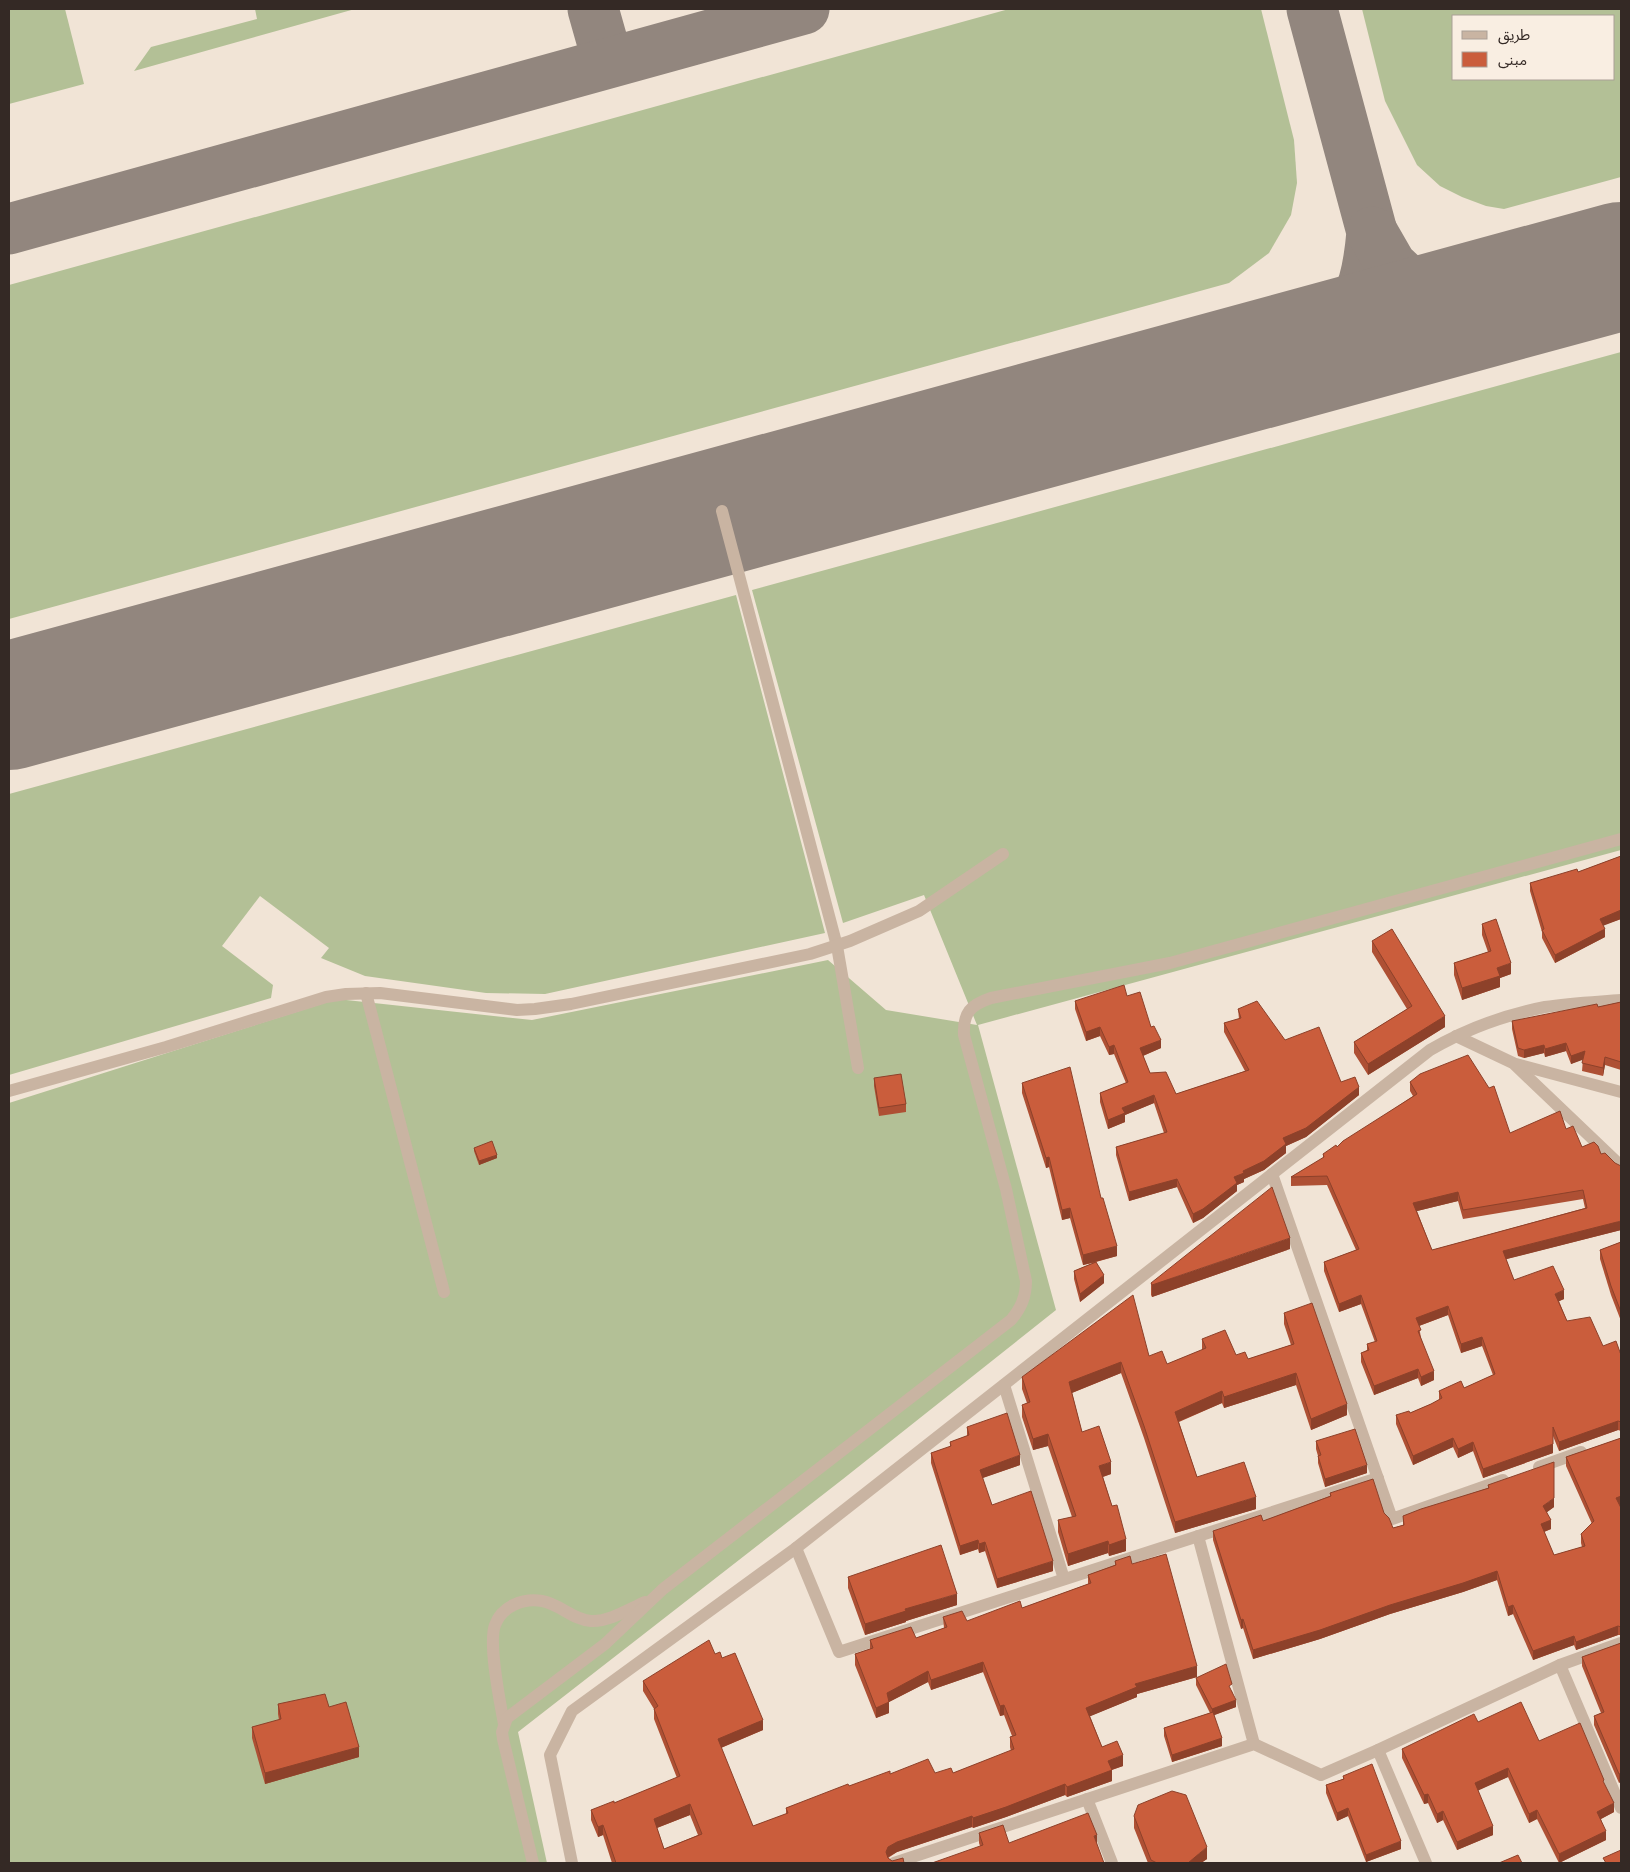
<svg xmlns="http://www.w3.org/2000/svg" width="1630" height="1872" font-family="'Nunito Sans','Noto Sans Arabic',sans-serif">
<rect width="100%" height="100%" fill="#f1e4d6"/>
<g fill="#b3c096" fill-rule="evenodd">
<polygon points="9,9 65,9 84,84 9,104"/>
<polygon points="255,9 355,9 134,71 151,47 257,19"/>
<polygon points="1009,9 1261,9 1294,140 1297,183 1291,215 1269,253 1229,283 9,619 9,285"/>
<path d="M1362 9H1621V177L1504 209 1486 206 1462 197 1440 186 1417 165 1385 101ZM1614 16V79H1454V16Z"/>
<polygon points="1621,352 1621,850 978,1025 1056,1310 843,1479 518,1732 547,1863 9,1863 9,1103 337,999 532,1020 828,960 886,1010 977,1025 924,895 843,923 752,590"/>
<polygon points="736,595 825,933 545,994 486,993 365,976 321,958 329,948 260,896 222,946 273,985 271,998 9,1075 9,794"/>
</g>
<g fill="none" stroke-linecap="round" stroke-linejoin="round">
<g stroke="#92867e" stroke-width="51">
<polyline points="593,9 608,62"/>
<path d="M1312 9 1372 232C1369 266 1364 298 1341 326 1334 334 1323 342 1315 349"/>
<polyline points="9,229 804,9"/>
<polyline points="1372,232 1391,265 1409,282 1470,307"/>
</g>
<polyline stroke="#92867e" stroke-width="128" points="9,706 1621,266"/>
<g stroke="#c9b4a2" stroke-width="12">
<polyline points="722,511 837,946 858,1068"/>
<polyline points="366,993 444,1292"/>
<polyline points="1456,1036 1513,1063 1621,1166"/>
<polyline points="1516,1064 1621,1092"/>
<polyline points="9,1091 166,1047 326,997 346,994 380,993 517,1010 535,1009 571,1004 810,954 850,941 919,911 1003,854"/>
<polyline points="1272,1174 1392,1519 1503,1480"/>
<polyline points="1004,1385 1064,1579"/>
<polyline points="1539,1467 1581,1452"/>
<polyline points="1198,1536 1254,1744"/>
<polyline points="796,1548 839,1652 1378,1478"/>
<polyline points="1560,1665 1621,1808"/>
<path d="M504 1724C500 1702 488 1644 495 1625 502 1606 523 1598 542 1601 560 1604 573 1620 591 1621 609 1622 629 1609 645 1602"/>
<polyline points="1378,1750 1426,1863"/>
<polyline points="1087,1799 1112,1863"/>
<path d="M533 1863 503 1739 502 1732 507 1718 605 1644 663 1589 1011 1320C1021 1308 1026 1297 1026 1281L1006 1189 964 1035C963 1013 970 1005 991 998L1170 963 1621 839"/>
<path d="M572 1863 550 1755 572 1711 796 1548 1430 1050C1466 1029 1504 1015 1545 1007 1570 1003 1596 1002 1621 1000"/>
<polyline points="894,1863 1254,1744 1321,1775 1378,1750 1560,1665 1621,1643"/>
</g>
</g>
<g fill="#ae5034" fill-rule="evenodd">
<polygon points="1621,856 1621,919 1603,925 1605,937 1555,963 1542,938 1542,932 1530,891 1530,883 1578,872"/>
<polygon points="1482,924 1511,974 1500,978 1500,987 1462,1000 1454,975 1454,963 1488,952 1482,935"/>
<polygon points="1372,941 1445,1027 1368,1075 1354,1053 1354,1042 1407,1009 1372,952"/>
<polygon points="1127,996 1151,1027 1161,1048 1143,1056 1150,1073 1176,1094 1245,1071 1224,1032 1224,1023 1239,1019 1238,1009 1285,1040 1341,1082 1359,1095 1306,1137 1286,1146 1286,1153 1264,1170 1244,1179 1244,1182 1237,1185 1237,1191 1203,1218 1193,1223 1177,1187 1129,1201 1116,1155 1116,1147 1164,1133 1154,1103 1125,1115 1125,1122 1108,1129 1100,1102 1100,1093 1126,1083 1114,1054 1109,1055 1100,1036 1086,1041 1075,1009 1075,1001"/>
<polygon points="1621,1002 1621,1070 1605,1065 1603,1076 1582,1071 1583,1059 1571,1064 1566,1051 1545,1057 1544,1053 1524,1058 1518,1056 1512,1029 1512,1021 1598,1007"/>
<polygon points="874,1078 906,1104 906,1112 879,1116 874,1086"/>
<path d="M1410 1082 1510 1133 1566 1129 1582 1147 1621 1230 1506 1259 1514 1280 1564 1299 1559 1301 1567 1321 1603 1346 1621 1355V1431L1618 1430 1559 1451 1553 1436V1453L1483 1478 1473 1451 1458 1458 1453 1447 1413 1465 1396 1424V1415L1410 1413 1431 1404 1439 1400V1391L1464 1388 1493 1375 1482 1346 1461 1353 1448 1315 1419 1326 1421 1338 1434 1380 1421 1386 1418 1378 1374 1395 1361 1362V1353L1367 1350V1344L1375 1342 1361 1304 1339 1312 1324 1271V1262L1356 1250 1327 1185 1291 1186V1177L1323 1158V1154L1337 1147 1413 1096 1410 1091ZM1583 1199 1585 1208 1432 1250 1417 1211 1458 1201 1463 1219Z"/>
<polygon points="1022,1083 1101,1198 1117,1256 1096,1262 1104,1283 1080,1302 1074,1279 1074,1271 1093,1263 1083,1265 1070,1218 1062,1220 1049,1167 1046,1168 1022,1093"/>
<polygon points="474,1148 497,1158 479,1165 474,1151"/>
<polygon points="1621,1242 1621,1321 1611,1295 1600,1259 1600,1250"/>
<polygon points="1290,1249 1152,1297 1151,1295 1151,1283"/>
<polygon points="1284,1313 1347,1415 1311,1430 1296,1385 1224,1408 1222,1403 1179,1422 1197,1477 1256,1509 1175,1533 1144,1438 1121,1373 1072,1393 1082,1432 1111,1474 1103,1477 1126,1551 1109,1556 1108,1553 1068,1566 1058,1532 1058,1520 1072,1517 1048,1446 1033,1450 1022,1417 1022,1405 1027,1403 1022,1389 1022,1377 1149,1356 1167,1364 1202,1350 1202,1339 1236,1355 1248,1359 1291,1345 1284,1324"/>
<polygon points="967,1427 1020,1465 982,1478 992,1505 1053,1571 997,1588 985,1551 979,1553 978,1549 960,1555 931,1463 931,1453 950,1447 950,1442 967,1436"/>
<polygon points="1621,1438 1621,1505 1620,1505 1621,1508 1621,1635 1618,1635 1576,1650 1574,1645 1533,1660 1513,1614 1508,1616 1497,1580 1463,1592 1390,1614 1320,1639 1253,1659 1243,1628 1241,1629 1213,1540 1213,1531 1263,1521 1330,1496 1330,1493 1384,1513 1393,1528 1403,1525 1403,1516 1488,1488 1488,1485 1554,1507 1547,1512 1551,1529 1544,1532 1554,1555 1582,1547 1581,1543 1581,1534 1592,1524 1566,1466 1566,1457"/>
<polygon points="1316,1441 1367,1473 1325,1487 1318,1463 1318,1456 1316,1449"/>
<path d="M1115 1561 1132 1564 1197 1677 1137 1694V1697L1090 1716 1102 1747 1123 1766 1112 1770V1781L1067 1797 1065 1795 1006 1817 973 1828 972 1827 897 1852 888 1858 892 1861 904 1863H612L603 1835 598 1837 591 1820V1810L614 1803 677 1778 654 1719V1709L643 1691V1681L715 1654 722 1658 763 1730 721 1748 753 1826 786 1814V1808L849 1786 890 1774 953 1773 1011 1751 1010 1747V1737L1012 1736 1004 1715 1000 1716 983 1672 931 1690 928 1682 889 1702V1713L876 1718 855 1665V1654L870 1649V1640L916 1638 944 1628 943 1617 967 1621 1022 1608 1088 1584V1575L1115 1565ZM690 1815 698 1835 664 1849 657 1828Z"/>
<polygon points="848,1577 957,1605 906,1621 906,1622 865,1635 848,1588"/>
<polygon points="1621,1643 1619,1783 1594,1725 1594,1716 1601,1713 1582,1666 1582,1657"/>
<polygon points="1196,1678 1232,1691 1236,1707 1214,1715 1222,1746 1172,1762 1164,1736 1164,1728 1210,1713 1196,1685"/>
<polygon points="278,1704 329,1707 359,1757 265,1784 252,1738 252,1727 279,1720 278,1714"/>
<polygon points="1478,1722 1539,1741 1604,1784 1614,1812 1601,1819 1606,1840 1559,1863 1537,1819 1529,1823 1508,1777 1478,1790 1493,1835 1457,1850 1443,1820 1437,1823 1428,1803 1424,1804 1402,1758 1402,1749"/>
<polygon points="1343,1776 1401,1849 1366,1862 1348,1816 1337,1821 1326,1793 1326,1785 1343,1779"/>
<polygon points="1134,1816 1207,1859 1201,1863 1148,1863 1134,1828"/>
<polygon points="979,1833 1009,1843 1097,1844 980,1846 979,1843"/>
</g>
<g fill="#8d412a">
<polygon points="1621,910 1621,919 1600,927 1600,919"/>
<polygon points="1605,929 1605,937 1555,963 1555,955"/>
<polygon points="1511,963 1511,974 1500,978 1500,987 1462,1000 1462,988 1497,968"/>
<polygon points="1445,1016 1445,1027 1368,1075 1368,1064"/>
<polygon points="1100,1027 1100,1036 1086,1041 1086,1032"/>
<polygon points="1161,1040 1161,1048 1140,1057 1140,1048"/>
<polygon points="1566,1043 1566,1051 1545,1057 1545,1049"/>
<polygon points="1114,1045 1114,1054 1109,1055 1109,1047"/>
<polygon points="1544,1045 1544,1053 1524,1058 1524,1050"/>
<polygon points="1585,1051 1585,1059 1571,1064 1571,1056"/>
<polygon points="1605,1057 1605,1065 1603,1076 1603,1068"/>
<polygon points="1359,1087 1359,1095 1306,1137 1286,1146 1286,1153 1264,1170 1244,1179 1244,1182 1237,1185 1237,1191 1203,1218 1193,1223 1193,1214 1234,1177 1283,1138"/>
<polygon points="1154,1095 1154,1103 1125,1115 1125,1122 1108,1129 1108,1120 1122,1108"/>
<polygon points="497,1155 497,1158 479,1165 479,1161"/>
<polygon points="1049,1157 1049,1167 1046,1168 1046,1158"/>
<polygon points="1177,1179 1177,1187 1129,1201 1129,1192"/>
<polygon points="1458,1192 1458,1201 1413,1212 1413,1203"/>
<polygon points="1070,1208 1070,1218 1062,1220 1062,1210"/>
<polygon points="1621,1221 1621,1230 1503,1260 1503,1251"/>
<polygon points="1290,1238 1290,1249 1152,1297 1152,1285"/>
<polygon points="1117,1246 1117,1256 1083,1265 1083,1255"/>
<polygon points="1104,1275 1104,1283 1080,1302 1080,1294"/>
<polygon points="1564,1290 1564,1299 1555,1303 1555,1294"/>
<polygon points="1361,1295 1361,1304 1339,1312 1339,1304"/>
<polygon points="1448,1306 1448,1315 1416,1327 1416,1318"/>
<polygon points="1482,1337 1482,1346 1461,1353 1461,1344"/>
<polygon points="1121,1362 1121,1373 1069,1394 1069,1382"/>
<polygon points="1418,1369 1418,1378 1374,1395 1374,1386"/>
<polygon points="1434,1371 1434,1380 1421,1386 1421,1377"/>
<polygon points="1296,1373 1296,1385 1224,1408 1224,1397"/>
<polygon points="1222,1391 1222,1403 1175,1423 1175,1412"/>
<polygon points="1347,1404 1347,1415 1311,1430 1311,1419"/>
<polygon points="1618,1421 1618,1430 1559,1451 1559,1442"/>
<polygon points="1048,1434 1048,1446 1033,1450 1033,1439"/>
<polygon points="1453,1438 1453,1447 1413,1465 1413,1456"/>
<polygon points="1473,1442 1473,1451 1458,1458 1458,1449"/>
<polygon points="1553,1444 1553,1453 1483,1478 1483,1469"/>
<polygon points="1020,1455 1020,1465 980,1479 980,1470"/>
<polygon points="1111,1462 1111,1474 1099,1478 1099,1466"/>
<polygon points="1367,1465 1367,1473 1325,1487 1325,1479"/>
<polygon points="1621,1496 1621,1505 1616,1507 1616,1498"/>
<polygon points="1256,1497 1256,1509 1175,1533 1175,1522"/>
<polygon points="1554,1498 1554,1507 1543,1515 1543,1506"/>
<polygon points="1551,1520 1551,1529 1541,1533 1541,1524"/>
<polygon points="1126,1539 1126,1551 1109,1556 1109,1545"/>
<polygon points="978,1540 978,1549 960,1555 960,1546"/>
<polygon points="1108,1541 1108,1553 1068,1566 1068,1554"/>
<polygon points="985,1542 985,1551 979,1553 979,1544"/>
<polygon points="1053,1561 1053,1571 997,1588 997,1579"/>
<polygon points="1497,1571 1497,1580 1463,1592 1390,1614 1320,1639 1253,1659 1253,1650 1390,1605"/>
<polygon points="957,1594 957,1605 906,1621 906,1622 865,1635 865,1624 905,1609"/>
<polygon points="1513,1605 1513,1614 1508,1616 1508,1607"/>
<polygon points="1243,1619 1243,1628 1241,1629 1241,1620"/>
<polygon points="1618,1626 1618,1635 1576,1650 1576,1642"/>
<polygon points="1574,1636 1574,1645 1533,1660 1533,1651"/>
<polygon points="983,1662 983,1672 931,1690 931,1680"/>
<polygon points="1197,1666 1197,1677 1137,1694 1137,1697 1086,1718 1086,1708 1135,1684"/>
<polygon points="928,1671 928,1682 887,1703 887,1693"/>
<polygon points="1236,1700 1236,1707 1212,1716 1212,1709"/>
<polygon points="889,1702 889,1713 876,1718 876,1708"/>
<polygon points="1004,1705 1004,1715 1000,1716 1000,1706"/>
<polygon points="763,1720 763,1730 718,1749 718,1739"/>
<polygon points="1222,1738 1222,1746 1172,1762 1172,1755"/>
<polygon points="359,1747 359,1757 265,1784 265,1773"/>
<polygon points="1123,1755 1123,1766 1108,1771 1108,1761"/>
<polygon points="1508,1768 1508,1777 1475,1792 1475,1783"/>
<polygon points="1112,1770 1112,1781 1067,1797 1067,1787"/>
<polygon points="1621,1773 1621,1782 1619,1783 1619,1774"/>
<polygon points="1065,1784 1065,1795 1006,1817 973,1828 973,1818"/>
<polygon points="1428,1794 1428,1803 1424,1804 1424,1795"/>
<polygon points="1614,1803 1614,1812 1597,1821 1597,1812"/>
<polygon points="690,1804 690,1815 654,1829 654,1819"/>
<polygon points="1348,1808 1348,1816 1337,1821 1337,1813"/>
<polygon points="1537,1810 1537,1819 1529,1823 1529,1814"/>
<polygon points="1443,1811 1443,1820 1437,1823 1437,1814"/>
<polygon points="972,1816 972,1827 897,1852 888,1857 886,1862 886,1852 888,1847 897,1842"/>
<polygon points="603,1825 603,1835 598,1837 598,1827"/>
<polygon points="1493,1826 1493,1835 1457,1850 1457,1842"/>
<polygon points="1606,1831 1606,1840 1559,1863 1559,1854"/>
<polygon points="1097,1835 1097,1846 1094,1836"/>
<polygon points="1401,1841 1401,1849 1366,1862 1366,1855"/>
<polygon points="1207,1847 1207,1859 1201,1863 1188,1863"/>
</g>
<g fill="#ca5d3c" stroke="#8d412a" fill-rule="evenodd">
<polygon points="1621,856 1621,910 1600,919 1605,929 1555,955 1542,930 1544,929 1530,883 1577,869 1578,872"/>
<polygon points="1496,919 1511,963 1497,968 1500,976 1462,988 1454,963 1491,951 1482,924"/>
<polygon points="1392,929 1445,1016 1368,1064 1354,1042 1412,1006 1372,941"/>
<polygon points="1124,985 1127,996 1140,992 1151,1027 1154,1026 1161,1040 1140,1048 1150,1073 1166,1072 1176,1094 1249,1070 1224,1023 1241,1018 1238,1009 1257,1001 1285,1040 1319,1027 1341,1082 1355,1077 1359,1087 1306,1128 1283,1138 1286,1144 1264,1161 1243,1171 1244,1173 1234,1177 1237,1183 1203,1209 1193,1214 1177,1179 1129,1192 1116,1147 1167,1132 1154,1095 1122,1108 1125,1113 1108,1120 1100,1093 1128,1082 1114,1045 1109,1047 1100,1027 1086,1032 1075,1001"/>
<polygon points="1621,1002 1621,1062 1605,1057 1603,1068 1582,1063 1585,1051 1571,1056 1566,1043 1545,1049 1544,1045 1524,1050 1518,1048 1512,1021 1597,1004 1598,1007"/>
<path d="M1468 1055 1489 1088 1494 1086 1510 1133 1560 1111 1566 1129 1573 1126 1582 1147 1594 1142 1598 1146 1601 1154 1605 1153 1615 1163 1621 1166V1221L1503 1251 1514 1280 1553 1266 1564 1290 1555 1294 1567 1321 1590 1317 1603 1346 1616 1341 1621 1355V1422L1618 1421 1559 1442 1553 1427V1444L1483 1469 1473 1442 1458 1449 1453 1438 1413 1456 1396 1415 1409 1411 1410 1413 1431 1404 1442 1398 1439 1391 1461 1381 1464 1388 1495 1374 1482 1337 1461 1344 1448 1306 1416 1318 1421 1330 1418 1331 1434 1371 1421 1377 1418 1369 1374 1386 1361 1353 1369 1350 1367 1344 1377 1341 1361 1295 1339 1304 1324 1262 1359 1249 1327 1176 1291 1177 1324 1157 1323 1154 1336 1145 1337 1147 1343 1141 1417 1094 1410 1082 1420 1074ZM1583 1190 1587 1208 1432 1250 1413 1203 1458 1192 1463 1210Z"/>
<polygon points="1070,1067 1101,1198 1103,1198 1117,1246 1083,1255 1070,1208 1062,1210 1049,1157 1046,1158 1022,1083"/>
<polygon points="901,1074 906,1104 879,1108 874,1078"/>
<polygon points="492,1141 497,1155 479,1161 474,1148"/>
<polygon points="1272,1187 1290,1238 1152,1285 1151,1283"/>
<polygon points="1621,1242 1621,1312 1611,1286 1600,1250"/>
<polygon points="1096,1262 1104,1275 1080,1294 1074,1271"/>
<polygon points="1133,1295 1149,1356 1162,1351 1167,1364 1206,1348 1202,1339 1225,1330 1236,1355 1245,1352 1248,1359 1294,1344 1284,1313 1312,1303 1347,1404 1311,1419 1296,1373 1224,1397 1222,1391 1175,1412 1197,1477 1244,1462 1256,1497 1175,1522 1144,1426 1121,1362 1069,1382 1082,1432 1099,1426 1111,1462 1099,1466 1112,1506 1117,1505 1126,1539 1109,1545 1108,1541 1068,1554 1058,1520 1076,1516 1048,1434 1033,1439 1022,1405 1030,1402 1022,1377"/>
<polygon points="1007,1413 1020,1455 980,1470 992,1505 1031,1491 1053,1561 997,1579 985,1542 979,1544 978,1540 960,1546 931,1453 951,1446 950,1442 969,1435 967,1427"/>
<polygon points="1355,1429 1367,1465 1325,1479 1318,1456 1321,1455 1316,1441"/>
<polygon points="1621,1438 1621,1496 1616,1498 1621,1508 1621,1627 1618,1626 1576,1642 1574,1636 1533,1651 1513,1605 1508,1607 1497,1571 1463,1583 1390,1605 1320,1630 1253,1650 1243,1619 1241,1620 1213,1531 1261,1515 1263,1521 1331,1496 1330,1493 1373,1479 1384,1513 1389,1518 1393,1528 1404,1525 1403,1516 1421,1509 1489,1488 1488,1485 1554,1462 1554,1498 1543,1506 1551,1520 1541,1524 1554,1555 1585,1546 1581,1534 1594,1521 1566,1457"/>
<polygon points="941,1545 957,1594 905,1609 906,1611 865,1624 848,1577"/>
<path d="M1166 1554 1197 1666 1135 1684 1137 1687 1086 1708 1102 1747 1117 1741 1123 1755 1108 1761 1112 1770 1067 1787 1065 1784 1006 1807 973 1818 972 1816 897 1842 888 1847 886 1852 888 1858 892 1861 903 1858 904 1863H616L603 1825 598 1827 591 1810 614 1801V1803L680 1776 654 1709 658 1706 643 1681 709 1640 715 1654 720 1652 722 1658 735 1653 763 1720 718 1739 753 1826 788 1813 786 1808 848 1784 849 1786 890 1771V1774L928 1759 935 1773 951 1768 953 1773 1014 1749 1010 1737 1016 1735 1004 1705 1000 1706 983 1662 931 1680 928 1671 887 1693 889 1702 876 1708 855 1654 873 1648 870 1640 911 1627 916 1638 947 1627 943 1617 962 1611 967 1621 1020 1601 1022 1608 1091 1583 1088 1575 1116 1565 1115 1561 1130 1556 1132 1564ZM690 1804 702 1834 664 1849 654 1819Z"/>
<polygon points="1621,1643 1621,1773 1619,1774 1594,1716 1604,1712 1582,1657"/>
<polygon points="1226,1664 1232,1684 1229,1686 1236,1700 1212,1709 1196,1678"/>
<polygon points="325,1694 329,1707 346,1702 359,1747 265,1773 252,1727 281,1719 278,1704"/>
<polygon points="1521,1702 1539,1741 1580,1723 1604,1780 1603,1781 1614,1803 1597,1812 1606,1831 1559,1854 1537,1810 1529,1814 1508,1768 1475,1783 1493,1826 1457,1842 1443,1811 1437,1814 1428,1794 1424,1795 1402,1749 1474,1714 1478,1722"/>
<polygon points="1213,1712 1222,1738 1172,1755 1164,1728"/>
<polygon points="1372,1764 1401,1841 1366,1855 1348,1808 1337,1813 1326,1785 1344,1779 1343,1776"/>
<polygon points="1172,1791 1186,1795 1207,1847 1188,1863 1157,1863 1151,1860 1134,1816 1138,1805"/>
<polygon points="1088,1813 1097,1835 1094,1836 1104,1863 932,1863 983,1845 979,1833 1003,1825 1009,1843"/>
<polygon points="1621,1850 1621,1863 1606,1863 1603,1858"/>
<polygon points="1518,1855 1522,1863 1499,1863"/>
</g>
<rect width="1630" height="1872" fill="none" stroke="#342925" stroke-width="20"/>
<rect x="1452" y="15" width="162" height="65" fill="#f9eee2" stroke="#aa9f96"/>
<rect x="1462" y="31" width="25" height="8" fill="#c9b4a2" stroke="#aa9f96"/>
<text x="1498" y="40" font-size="15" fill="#342925">طريق</text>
<rect x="1462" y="52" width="25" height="15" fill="#ca5d3c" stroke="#aa9f96"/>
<text x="1498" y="65" font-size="15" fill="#342925">مبنى</text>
</svg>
